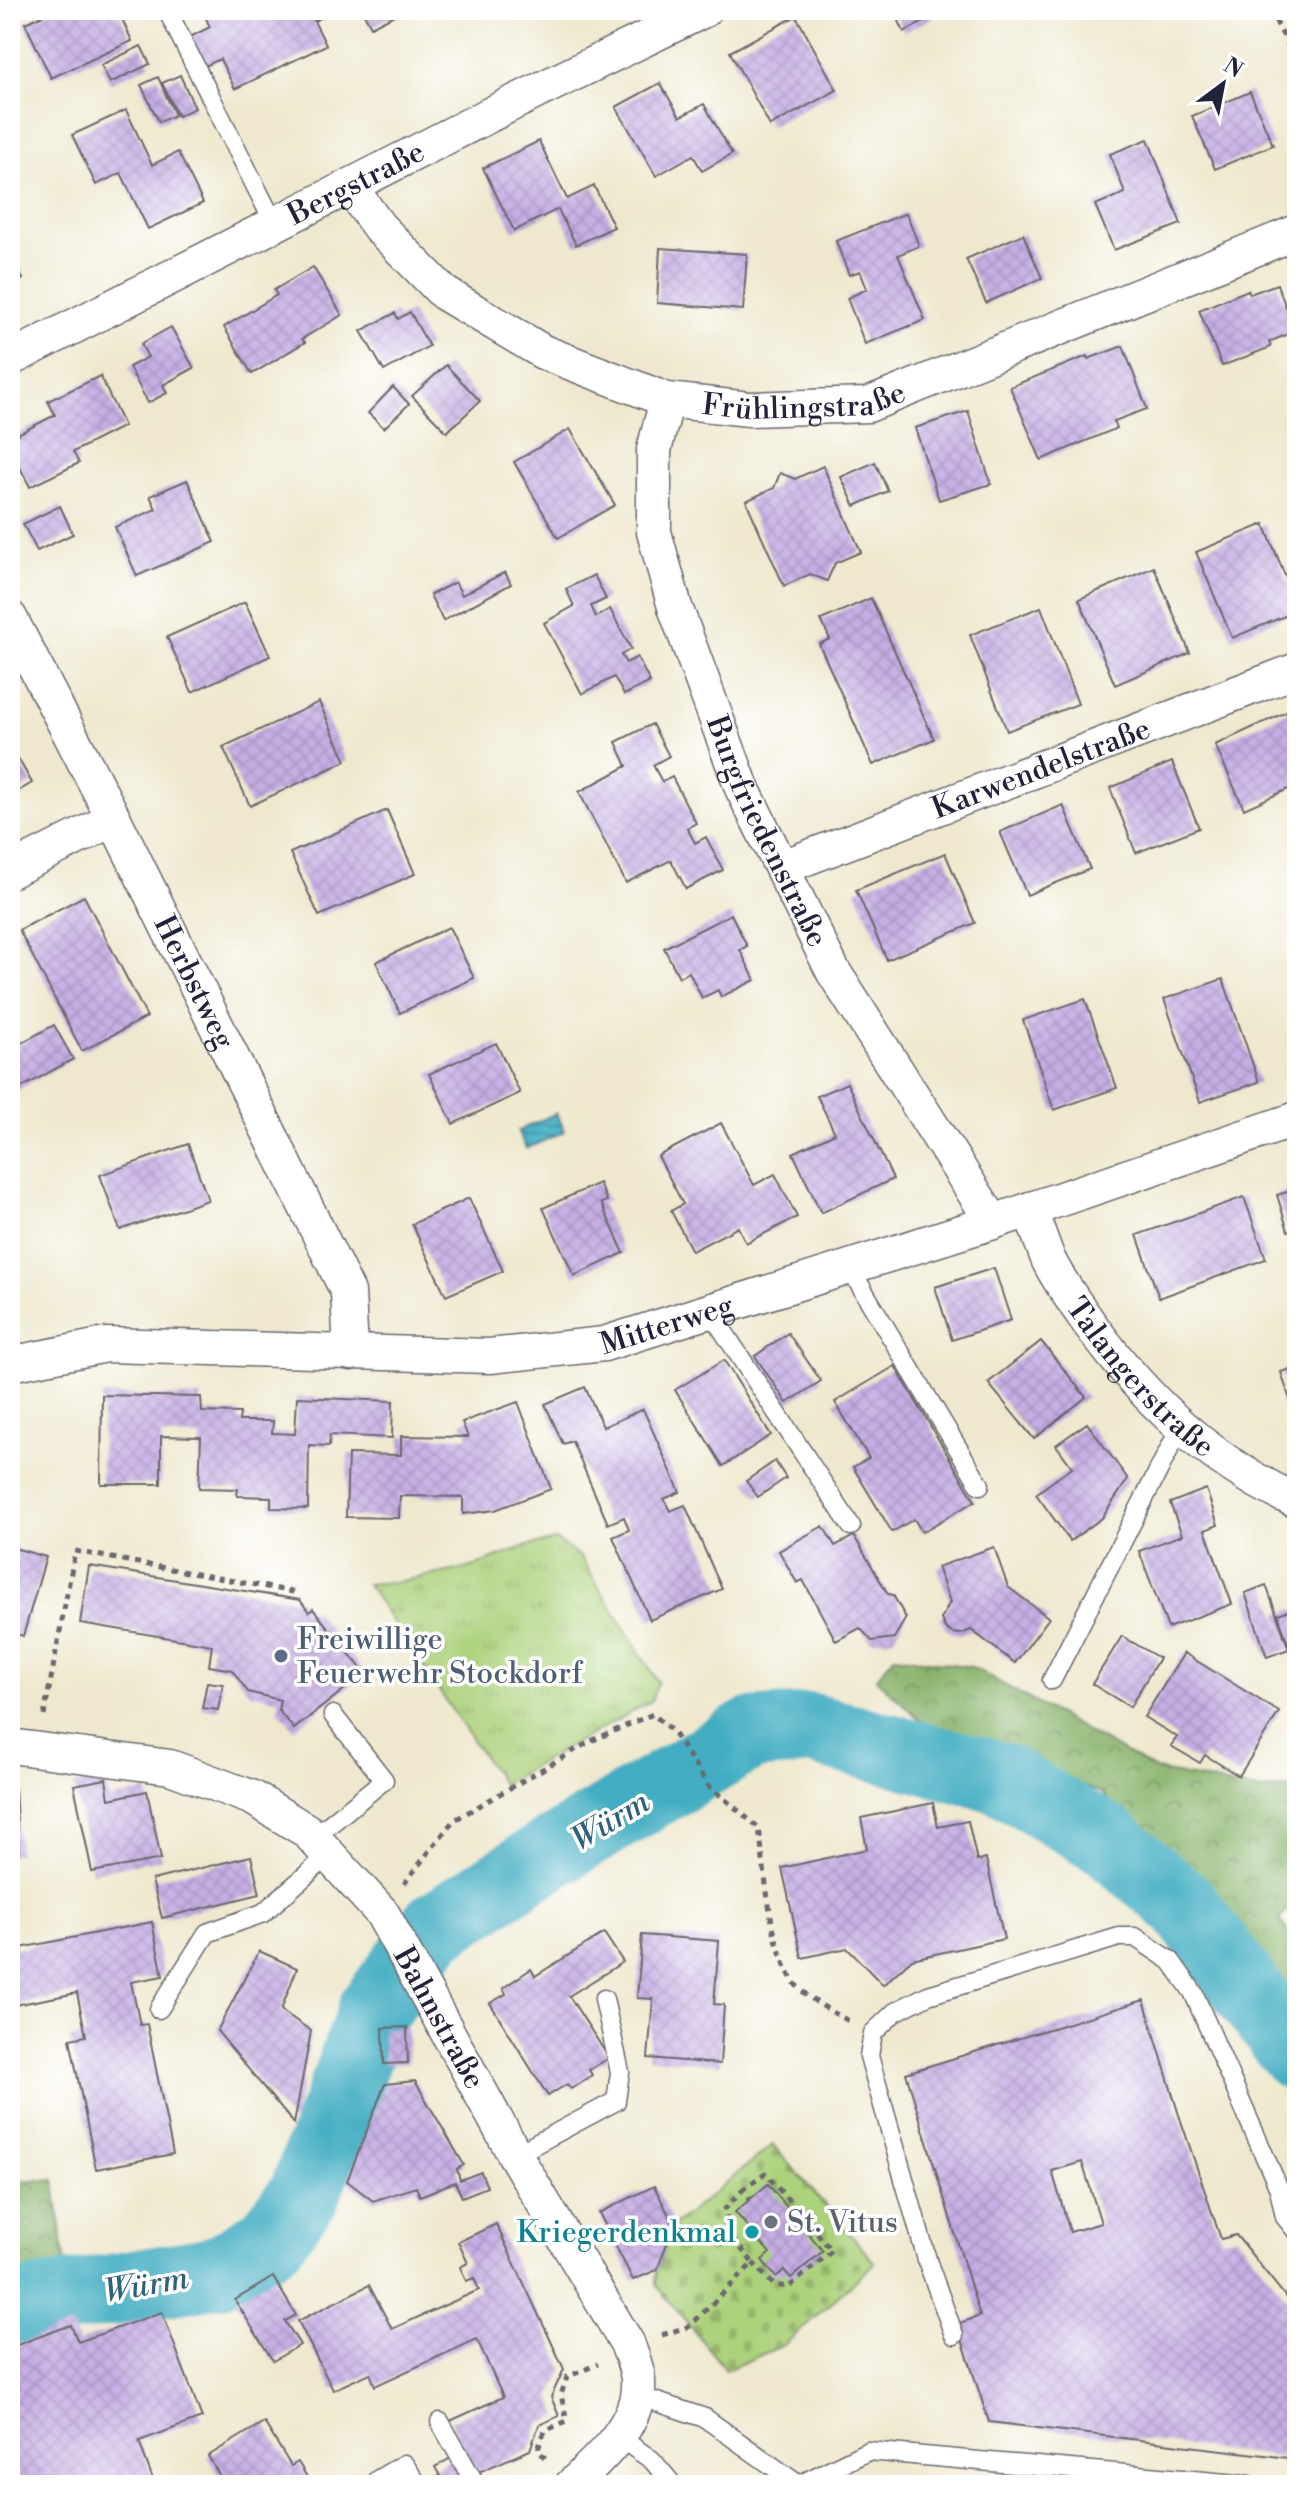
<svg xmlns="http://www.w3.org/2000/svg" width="1307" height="2495" font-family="'Libre Bodoni',serif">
<defs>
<pattern id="grass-tufts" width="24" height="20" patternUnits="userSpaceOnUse" patternTransform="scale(2)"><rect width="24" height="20" fill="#acd27c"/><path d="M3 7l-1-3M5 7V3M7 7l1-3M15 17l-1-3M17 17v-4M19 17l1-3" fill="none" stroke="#94b46c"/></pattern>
<pattern id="forest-crowns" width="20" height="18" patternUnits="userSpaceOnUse" patternTransform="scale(2)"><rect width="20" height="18" fill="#89b46c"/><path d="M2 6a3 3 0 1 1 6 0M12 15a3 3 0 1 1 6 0" fill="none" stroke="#70925a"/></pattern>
<pattern id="cemetery-stones" width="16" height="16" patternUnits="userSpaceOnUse" patternTransform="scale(2)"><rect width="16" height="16" fill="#acd27c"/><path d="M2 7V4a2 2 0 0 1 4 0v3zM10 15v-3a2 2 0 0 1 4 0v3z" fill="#94b46c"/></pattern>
<pattern id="water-rules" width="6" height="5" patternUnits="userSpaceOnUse" patternTransform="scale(2)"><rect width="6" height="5" fill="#42adc2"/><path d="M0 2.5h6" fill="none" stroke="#378c9f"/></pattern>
<pattern id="building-cross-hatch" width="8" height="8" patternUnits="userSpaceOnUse" patternTransform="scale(2)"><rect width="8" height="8" fill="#c6aee4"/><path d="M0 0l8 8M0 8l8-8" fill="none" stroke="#aa95c4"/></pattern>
</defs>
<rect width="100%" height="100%" fill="#fff"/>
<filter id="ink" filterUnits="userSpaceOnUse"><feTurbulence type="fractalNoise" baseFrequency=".0125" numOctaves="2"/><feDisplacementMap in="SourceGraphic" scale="16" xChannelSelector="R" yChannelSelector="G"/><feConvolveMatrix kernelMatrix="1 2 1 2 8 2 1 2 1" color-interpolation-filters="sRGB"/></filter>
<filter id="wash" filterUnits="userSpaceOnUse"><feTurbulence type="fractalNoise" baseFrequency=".006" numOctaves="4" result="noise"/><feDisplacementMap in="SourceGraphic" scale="32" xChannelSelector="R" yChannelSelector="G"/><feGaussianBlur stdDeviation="1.8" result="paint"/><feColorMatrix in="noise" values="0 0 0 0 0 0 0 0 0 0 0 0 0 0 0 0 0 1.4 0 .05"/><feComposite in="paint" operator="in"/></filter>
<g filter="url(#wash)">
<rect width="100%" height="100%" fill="#efe8ce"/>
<polygon fill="url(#grass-tufts)" stroke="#677a5c" stroke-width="2" points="556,1540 580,1557 658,1682 651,1701 502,1784 367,1584 397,1582 473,1567 524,1547"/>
<g fill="url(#forest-crowns)" stroke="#566b54" stroke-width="2">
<polygon points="894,1656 972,1667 1156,1770 1262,1791 1297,1787 1297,1898 1279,1920 1297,1942 1297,2035 1102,1793 928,1727 876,1679"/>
<polygon points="55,2180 66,2276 20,2292 10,2278 10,2181"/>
</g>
<polygon fill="url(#cemetery-stones)" stroke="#677a5c" stroke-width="2" points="773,2145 875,2263 784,2345 726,2370 656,2285 657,2270 674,2225"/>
<polygon fill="url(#water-rules)" stroke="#32687e" stroke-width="2" points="556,1113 565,1131 526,1149 518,1131"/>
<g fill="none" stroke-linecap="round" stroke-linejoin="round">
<polyline stroke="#42adc2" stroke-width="72" points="10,2308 219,2271 270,2239 304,2195 374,2009 434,1928 540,1860 751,1734 811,1729 1001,1778 1109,1842 1183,1905 1297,2056"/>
</g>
<g id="blocks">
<g fill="url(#building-cross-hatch)" fill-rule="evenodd">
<polygon points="54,10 118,10 132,41 51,78 25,23"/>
<polygon points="202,10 336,10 314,21 326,45 235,89 220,59 205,66 190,37 210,27"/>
<polygon points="362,10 404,10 371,27"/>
<polygon points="894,10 948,10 904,32"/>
<polygon points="796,16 837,90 770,126 730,52"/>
<polygon points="141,46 150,64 110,83 101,65"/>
<polygon points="180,75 195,108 178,116 162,83"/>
<polygon points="158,77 175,115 159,122 141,85"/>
<polygon points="660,83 680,117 704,104 732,154 702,171 693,155 656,176 616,107"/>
<polygon points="1250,92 1273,145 1215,169 1192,116"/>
<polygon points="126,110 152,165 178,152 203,203 148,229 121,173 96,185 72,135"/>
<polygon points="1148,139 1181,224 1114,250 1095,205 1125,193 1110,154"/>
<polygon points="539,141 567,199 594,186 614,227 576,245 558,209 514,231 483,168"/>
<polygon points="906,213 919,246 898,255 925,320 865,344 847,298 867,289 860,271 849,275 836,241"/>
<polygon points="1023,234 1042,278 986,303 966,259"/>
<polygon points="660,248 747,254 743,310 657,303"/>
<polygon points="10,254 23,279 10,285"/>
<polygon points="313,267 342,315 302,339 305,342 252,374 224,327 277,295 274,290"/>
<polygon points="1277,284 1295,331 1269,342 1271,347 1222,366 1199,310 1248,290 1250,294"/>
<polygon points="410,312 429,346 384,371 361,331 395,313 398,319"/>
<polygon points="171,327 194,368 163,385 167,393 148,403 129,367 148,357 141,344"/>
<polygon points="1123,346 1147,409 1114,421 1117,428 1041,460 1010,387 1087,356 1088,359"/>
<polygon points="446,365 480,401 447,432 412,396"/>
<polygon points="100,376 124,426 73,452 79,463 30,487 10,448 10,438 55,415 48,401"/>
<polygon points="393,387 409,404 384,428 368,413"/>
<polygon points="968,411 991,484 939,500 915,428"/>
<polygon points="570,429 615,505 558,538 514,462"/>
<polygon points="875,462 888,491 855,506 841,477"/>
<polygon points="823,466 861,552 835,563 827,581 810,574 784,586 746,501 774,488 780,473 795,479"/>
<polygon points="187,480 215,542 137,576 115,527 156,509 150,496"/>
<polygon points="60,506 73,534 37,551 23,524"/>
<polygon points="1264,524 1297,605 1297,611 1232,638 1196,552"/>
<polygon points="1154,567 1190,653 1115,685 1079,599"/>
<polygon points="505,572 511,584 443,621 430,595 455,582 462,595"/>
<polygon points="594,575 606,599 591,606 596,617 610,609 631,649 621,655 626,663 637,657 650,682 624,695 614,677 582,694 544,623 574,606 566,589"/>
<polygon points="871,598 934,739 873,765 819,644 830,639 821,620"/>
<polygon points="245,602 270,656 192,692 167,637"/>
<polygon points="1041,607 1078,704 1007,731 970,635"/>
<polygon points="319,702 346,761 250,806 223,747"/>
<polygon points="1295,708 1297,713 1297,785 1244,809 1215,745"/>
<polygon points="652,724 669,756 653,765 662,782 672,777 696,823 687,828 695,843 706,837 723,870 686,889 671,860 626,883 579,792 627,766 616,742"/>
<polygon points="10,744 32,783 10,796"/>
<polygon points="1172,762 1199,828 1136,853 1110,788"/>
<polygon points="1063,805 1090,869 1027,895 1000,832"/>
<polygon points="387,810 415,874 319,916 290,853"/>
<polygon points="945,853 975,923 887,960 856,890"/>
<polygon points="84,896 147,1017 82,1051 19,930"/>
<polygon points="731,914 747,946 740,950 755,980 721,997 718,990 702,998 689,972 679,977 664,948"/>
<polygon points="449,927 474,978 400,1013 376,962"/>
<polygon points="1223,979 1259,1082 1200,1102 1164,999"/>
<polygon points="1085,999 1117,1088 1054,1110 1023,1020"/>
<polygon points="54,1025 73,1059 10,1094 10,1049"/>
<polygon points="496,1043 520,1093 453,1124 429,1074"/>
<polygon points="847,1083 893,1179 821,1213 793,1153 835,1133 817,1096"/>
<polygon points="721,1123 754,1185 775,1174 797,1217 746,1243 738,1227 692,1251 671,1211 683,1204 658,1156"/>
<polygon points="188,1144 208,1200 120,1230 100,1175"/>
<polygon points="599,1183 607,1201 601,1203 624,1253 574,1276 543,1208"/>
<polygon points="1297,1189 1297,1228 1288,1231 1277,1195"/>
<polygon points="1244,1197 1266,1259 1159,1298 1137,1235"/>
<polygon points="469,1198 503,1271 446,1296 412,1224"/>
<polygon points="994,1268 1011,1320 952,1340 935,1287"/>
<polygon points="788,1333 821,1381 787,1403 755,1356"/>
<polygon points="1041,1341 1086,1397 1034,1439 988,1383"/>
<polygon points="724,1360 771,1435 723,1466 675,1390"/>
<polygon points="895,1366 975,1501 922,1532 914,1519 892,1532 853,1467 869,1458 835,1402"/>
<polygon points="1297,1367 1297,1404 1292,1406 1281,1372"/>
<polygon points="585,1387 603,1427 643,1409 680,1492 664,1499 670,1511 685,1505 722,1589 650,1620 613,1537 629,1530 624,1517 608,1524 572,1441 563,1444 545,1404"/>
<polygon points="102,1395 201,1397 202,1412 240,1413 239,1421 273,1421 272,1433 295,1434 297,1397 393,1401 392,1438 330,1435 329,1446 309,1445 308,1509 271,1508 271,1497 237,1496 238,1489 199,1488 201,1437 161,1436 161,1484 101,1484"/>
<polygon points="518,1402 551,1489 495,1510 463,1514 463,1497 400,1496 399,1518 346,1517 348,1454 401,1455 401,1436 468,1437 462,1422"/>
<polygon points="1087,1423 1128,1479 1102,1518 1070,1541 1036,1494 1072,1467 1056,1445"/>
<polygon points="775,1461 786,1478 758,1497 746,1481"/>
<polygon points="1206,1489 1218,1525 1205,1530 1232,1604 1168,1628 1139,1551 1182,1535 1170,1503"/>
<polygon points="823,1526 835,1546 854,1536 888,1594 893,1595 906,1618 894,1638 872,1641 860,1628 836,1641 803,1580 797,1583 779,1551"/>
<polygon points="994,1547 1008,1587 1049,1618 1015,1663 971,1630 961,1634 952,1633 945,1628 941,1619 950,1602 937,1567"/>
<polygon points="14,1548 46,1557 23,1636 10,1632 10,1563"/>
<polygon points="89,1566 300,1600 309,1612 313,1609 365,1673 294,1729 278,1710 280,1700 248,1692 232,1670 209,1666 212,1645 80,1623"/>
<polygon points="1266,1585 1289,1649 1267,1657 1245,1593"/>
<polygon points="1297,1608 1297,1668 1296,1668 1278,1614"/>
<polygon points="1122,1636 1159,1658 1130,1707 1092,1684"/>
<polygon points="1184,1653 1279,1712 1239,1776 1205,1755 1200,1763 1171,1746 1177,1737 1144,1717"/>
<polygon points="207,1682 223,1684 218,1710 202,1708"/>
<polygon points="106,1779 109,1799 147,1791 161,1859 92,1872 74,1785"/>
<polygon points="15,1789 19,1854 10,1854 10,1790"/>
<polygon points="933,1803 938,1827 968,1821 977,1861 986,1859 1004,1939 912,1959 883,1985 847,1948 802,1958 782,1868 867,1849 861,1818"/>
<polygon points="251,1856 260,1894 162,1918 152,1880"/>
<polygon points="152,1922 163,1976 131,1982 140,2025 147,2024 173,2154 96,2169 70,2039 86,2036 77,1993 10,2006 10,1950"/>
<polygon points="604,1933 623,1962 569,1996 609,2058 589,2070 592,2075 571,2089 567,2084 548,2096 490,2003 506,1994 503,1988 531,1969 535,1976"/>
<polygon points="642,1935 719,1941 714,2004 724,2005 720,2064 648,2058 653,1999 637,1998"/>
<polygon points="259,1951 297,1968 281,2010 311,2031 294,2124 217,2031"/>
<path d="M1144 2000 1178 2112 1221 2239 1236 2235 1297 2311V2459L989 2422 957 2324 980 2316 906 2073ZM1082 2162 1101 2223 1070 2232 1052 2171Z"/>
<polygon points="407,2027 408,2063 384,2064 383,2028"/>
<polygon points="415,2081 464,2165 457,2169 460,2180 481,2172 487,2187 462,2197 455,2182 420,2196 416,2187 373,2201 347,2181 385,2084"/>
<polygon points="768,2184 823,2251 791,2278 784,2270 776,2277 762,2260 770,2253 735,2212"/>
<polygon points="654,2186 674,2225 657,2270 633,2280 599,2213"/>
<polygon points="496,2224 564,2369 551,2397 559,2416 539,2425 530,2450 474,2474 450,2421 503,2397 477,2339 375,2386 370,2373 333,2390 298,2321 369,2285 392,2329 479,2290 474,2278 466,2281 460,2267 468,2263 458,2242"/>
<polygon points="273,2277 296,2315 285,2321 300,2345 273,2361 235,2300"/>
<polygon points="162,2312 202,2418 139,2441 155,2485 10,2485 10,2336 14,2346 71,2325 78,2342"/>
<polygon points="264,2422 291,2466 298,2462 307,2477 300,2481 302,2485 225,2485 208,2456"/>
<polygon points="451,2458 466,2485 445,2485 435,2467"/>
<polygon points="875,2478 915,2483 915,2485 867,2485"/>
</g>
</g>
</g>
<g filter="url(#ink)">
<use href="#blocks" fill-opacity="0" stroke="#6a676e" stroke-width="2"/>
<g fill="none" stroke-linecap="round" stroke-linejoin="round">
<g stroke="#6a676e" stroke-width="21">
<g id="service">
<polyline points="167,10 275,225"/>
<polyline points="849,1267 980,1485"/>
<polyline points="710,1311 851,1526"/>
<polyline points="1052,1680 1180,1428"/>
<polyline points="313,1838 384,1780 333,1715"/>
<polyline points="159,2009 207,1933 263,1913 329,1855"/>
<polyline points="515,2155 616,2101 620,2072 604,1999"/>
<polyline points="954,2335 928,2263 876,2081 869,2056 873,2033 895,2012 928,1995 1119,1937 1135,1937 1171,1961 1193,1992 1279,2189 1285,2217 1297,2232"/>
<polyline points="636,2395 705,2418 799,2485 868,2451 1249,2485"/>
<polyline points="440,2422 476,2485"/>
<polyline points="617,2436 652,2460 673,2485"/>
<polyline points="377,2480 404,2464 418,2485"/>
</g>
</g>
<g stroke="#6a676e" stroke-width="37">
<g id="minor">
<path id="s1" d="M350 187 379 227 444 293 543 352 667 400 749 409 868 405 1297 232"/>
<path id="s2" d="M10 359 513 103 704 10"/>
<path id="s3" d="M667 400 654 450V532L675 607 742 788 833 971 993 1222"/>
<path id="s4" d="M10 618 114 819 348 1292 351 1353"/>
<path id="s5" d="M783 867 1297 670"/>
<polyline points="10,871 114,819"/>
<path id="s6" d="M1030 1209C1036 1226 1042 1244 1049 1261 1060 1283 1075 1303 1089 1323 1144 1399 1210 1463 1297 1501"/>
<path id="s7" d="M10 1364 106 1345 490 1356 604 1344 993 1222 1297 1119"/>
<path id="s8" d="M10 1746 170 1767 253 1798 307 1831 382 1913 515 2155 627 2343C631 2355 637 2366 638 2380 641 2423 600 2458 572 2485"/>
</g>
</g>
<g stroke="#6a676e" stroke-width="5" stroke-dasharray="6 6" stroke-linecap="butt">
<polyline points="1270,10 1297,62"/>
<polyline points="44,1716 75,1551 298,1593"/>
<path d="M404 1884 453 1821 591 1741 653 1714 672 1731 709 1786 759 1828C766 1876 768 1939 793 1981 804 1997 832 2012 849 2021"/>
<polyline points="742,2190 765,2173 832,2251 789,2287 774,2285 753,2263"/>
<polyline points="662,2335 690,2326 753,2263 729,2234 725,2209 742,2190 750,2199"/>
<polyline points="545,2458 538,2449 545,2431 567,2421 561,2395 567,2377 598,2364"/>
</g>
<use href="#service" stroke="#fff" stroke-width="18"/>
<use href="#minor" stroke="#fff" stroke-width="34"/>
</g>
</g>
<circle fill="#5c6f8a" stroke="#fff" stroke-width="3" cx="281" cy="1656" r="8"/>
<circle fill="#6b7280" stroke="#fff" stroke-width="3" cx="771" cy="2222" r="8"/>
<circle fill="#0f9aa8" stroke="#fff" stroke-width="3" cx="752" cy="2232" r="8"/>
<g text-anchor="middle" stroke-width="7" stroke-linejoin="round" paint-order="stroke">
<g font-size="30" fill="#22223b" stroke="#fff">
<text dy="10" stroke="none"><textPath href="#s2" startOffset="388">Bergstraße</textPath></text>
<text dy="10" stroke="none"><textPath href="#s1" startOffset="528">Frühlingstraße</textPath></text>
<text dy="10" stroke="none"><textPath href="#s5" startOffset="276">Karwendelstraße</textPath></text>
<text dy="10" stroke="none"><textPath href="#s3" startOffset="454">Burgfriedenstraße</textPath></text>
<text dy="10" stroke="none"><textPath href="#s4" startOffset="408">Herbstweg</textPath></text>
<text dy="10" stroke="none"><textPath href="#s7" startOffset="662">Mitterweg</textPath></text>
<text dy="10" stroke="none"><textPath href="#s6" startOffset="204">Talangerstraße</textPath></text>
<text dy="10" stroke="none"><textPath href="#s8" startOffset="544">Bahnstraße</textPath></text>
</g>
<g font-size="30" fill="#4e5e75" stroke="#fff" text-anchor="start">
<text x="297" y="1649">Freiwillige<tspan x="297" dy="34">Feuerwehr Stockdorf</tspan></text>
</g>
<g font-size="30" fill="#5b616d" stroke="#fff" text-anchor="start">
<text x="787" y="2232">St. Vitus</text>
</g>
<g font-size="30" fill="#0d838f" stroke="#fff" text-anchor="end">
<text x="736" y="2242">Kriegerdenkmal</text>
</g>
<g font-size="32" font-style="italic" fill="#306178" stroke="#fff">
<text transform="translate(610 1820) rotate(-31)" y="11">Würm</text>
<text transform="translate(146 2284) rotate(-10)" y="11">Würm</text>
</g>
</g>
<rect width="1307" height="2495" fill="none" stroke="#fff" stroke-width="40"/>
<g transform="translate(1223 84) rotate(32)" stroke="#ffffff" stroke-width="6" paint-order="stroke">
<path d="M0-6L14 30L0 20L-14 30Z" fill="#22223b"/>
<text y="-12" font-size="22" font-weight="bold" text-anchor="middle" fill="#22223b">N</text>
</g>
</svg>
